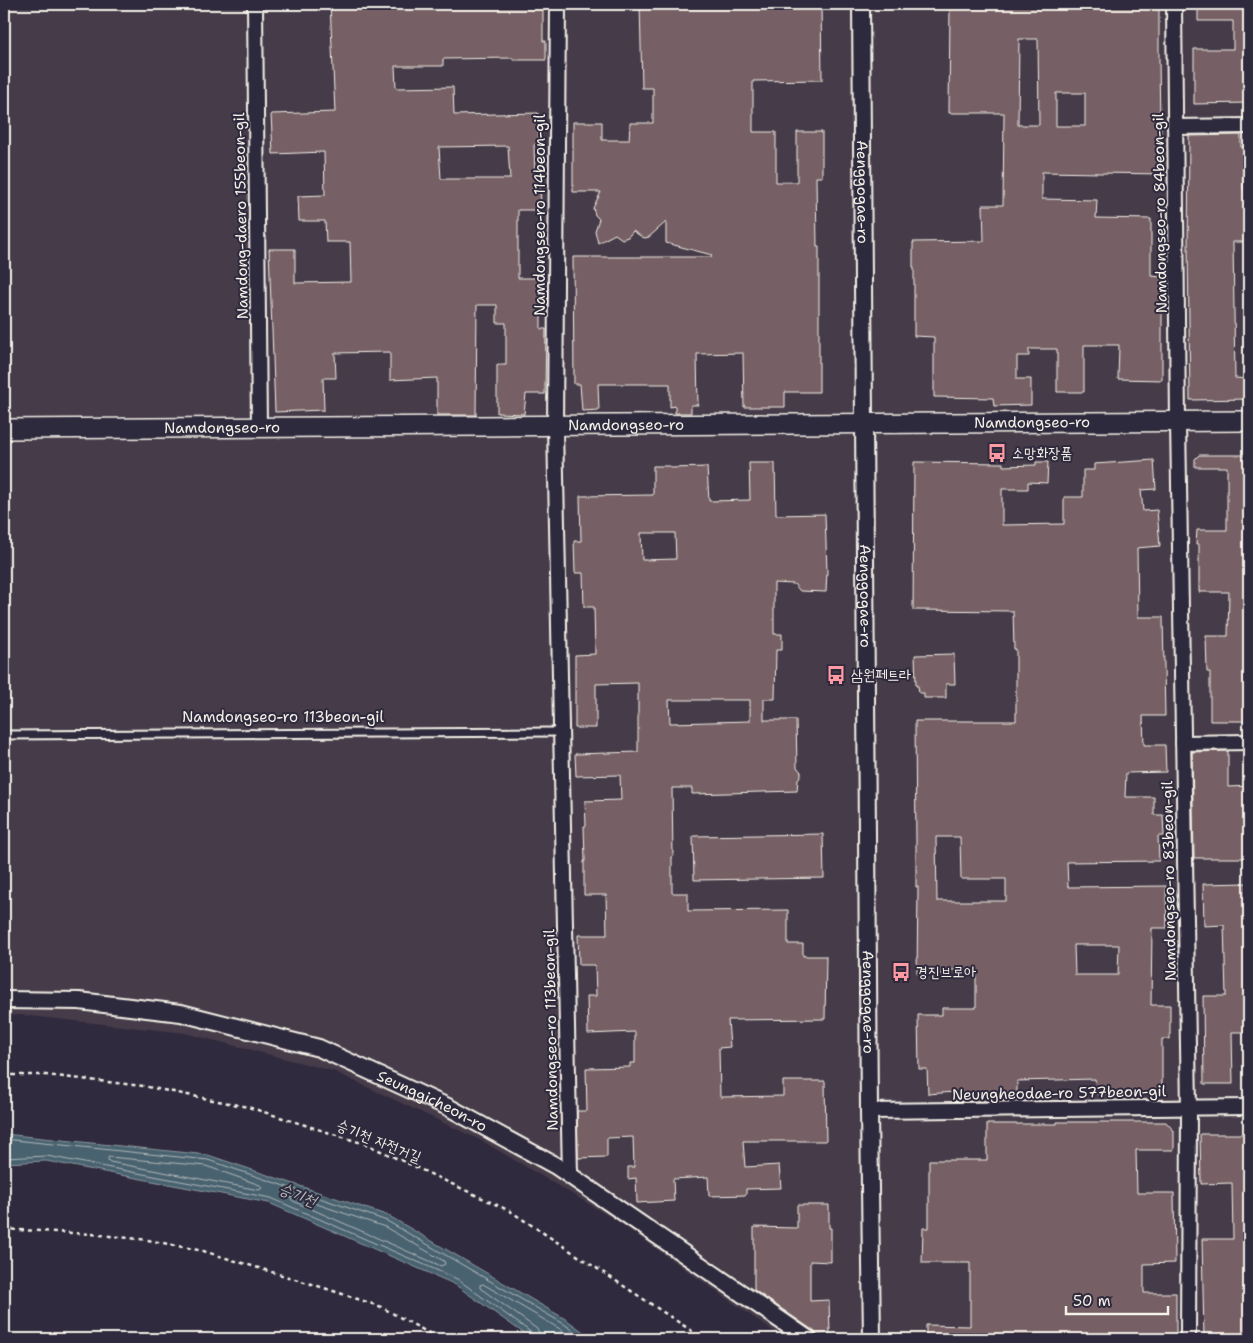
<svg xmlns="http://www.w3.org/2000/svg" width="1253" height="1343" font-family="'Shantell Sans','Poor Story',sans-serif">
<rect width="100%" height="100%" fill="#2f2a3d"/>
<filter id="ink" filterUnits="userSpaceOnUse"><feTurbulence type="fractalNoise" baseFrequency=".02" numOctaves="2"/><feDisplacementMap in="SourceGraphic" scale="10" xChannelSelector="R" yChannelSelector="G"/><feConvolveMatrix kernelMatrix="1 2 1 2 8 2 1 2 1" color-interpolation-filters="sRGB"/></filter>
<g filter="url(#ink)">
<polygon fill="#453a49" points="4,4 1249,4 1249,1339 784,1339 614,1219 482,1141 333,1071 185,1033 20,1015 4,1016"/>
<polygon fill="#496270" stroke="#8d9ba0" points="4,1134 208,1155 389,1216 567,1320 593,1339 532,1339 454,1284 269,1203 46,1161 4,1163"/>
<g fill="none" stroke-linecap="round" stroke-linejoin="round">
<g stroke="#b0b8b8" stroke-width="1">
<polyline points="4,1139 208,1160 387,1221 564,1324 585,1339"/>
<polygon points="109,1157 206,1166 260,1185 262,1188 259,1190 110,1162 108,1160"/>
<polyline points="4,1158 47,1156 271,1198 457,1279 532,1333 534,1339"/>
<polygon points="293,1196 385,1227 444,1261 445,1264 441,1266 293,1201 291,1199"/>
<polyline points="541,1339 540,1334 537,1329 480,1288 480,1285 483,1284 560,1329 574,1339"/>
</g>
</g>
<g fill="#776165" stroke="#f4f1e8" fill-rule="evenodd">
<path d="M330 4H543V41H546V60H513V58L443 59V66H395L396 88 453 87 454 115 538 113 539 145H534L535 174H540L541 210H518V278H541V329H546L545 394H526L524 414 497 413V365H506V323H497V305H477L476 415H437V378L390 380V352L335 353 336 378H323L324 410 275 412 269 249H295V283L351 282 350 242H326L325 221H299L298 196 325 195 324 152 273 154 271 114 335 112ZM508 146 510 179H441L439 147Z"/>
<polygon points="640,4 821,4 822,80 753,81 753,132 776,132 776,182 797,182 797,132 822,132 822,177 816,177 817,247 819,247 819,392 785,392 785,407 744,407 743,353 697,354 698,405 691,405 691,413 675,413 675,406 670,407 670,384 598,384 599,410 582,411 580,384 574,384 573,257 711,257 712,255 666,243 666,222 649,237 645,238 642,237 633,231 628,237 622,239 615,234 598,243 595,231 599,219 595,215 593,208 601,192 573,192 573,122 602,122 602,140 629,140 630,123 653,123 653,88 642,88"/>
<path d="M950 4H1130V6H1159V60L1160 127H1161V174L1042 172V199L1097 200 1096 218 1151 219V276L1162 277V380L1118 379 1119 345H1084V392H1057V349H1029V356H1017V379H1031V405L994 406 993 398 934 397V337L914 336V267H913V242L984 241 983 205H1003L1004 113H949ZM1019 39H1038L1039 125H1018ZM1056 93H1085V126H1056Z"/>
<polygon points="1198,4 1249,4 1249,103 1194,104 1194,49 1233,49 1233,21 1198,21"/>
<polygon points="1241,135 1241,147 1247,147 1247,164 1243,163 1243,189 1249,189 1249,242 1233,242 1235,378 1249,379 1249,399 1190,400 1188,248 1189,136"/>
<polygon points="1199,455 1249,455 1249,721 1210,721 1210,672 1207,672 1206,636 1228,636 1229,592 1199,592 1199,544 1196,544 1197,530 1227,530 1227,467 1195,467 1195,459"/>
<path d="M1154 460 1156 489 1141 490 1143 511 1157 510 1160 546 1137 548 1138 617H1163L1165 716H1143L1144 745H1165L1166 772 1126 773 1125 797H1154V815H1163L1164 836H1158L1159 861 1067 862 1068 887 1166 886 1167 928H1152L1151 1005H1170V1039H1162V1093L1096 1094 1095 1079 1017 1081V1101H954V1092L928 1094 927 1069H919L918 1015H942V1008H976V970H946V974L917 973 918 887H916V845L915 721H1016V649H1014L1013 611 913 610 914 462 1003 463V466L1036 465V462H1048L1047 483 1028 482V489H1002V525L1064 524V497H1083V470H1094V464ZM936 837H960L961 879H1006V901H937ZM1074 945H1119L1118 975H1075Z"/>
<path d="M749 463H775L776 515 825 514 827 571 826 592 800 591 794 584 774 583V634H782V650H776L775 699H764V720H796L797 767 801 772V775L798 779 797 791 692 794V788H672L673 857H672V893H688V911L788 910V944H803V956H826L825 1019 728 1020 730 1047 719 1048 720 1097 783 1096V1081H825L826 1141H743L745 1167 779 1165 781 1188 746 1189V1195L709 1196 708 1177 673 1179 674 1201 637 1203 636 1178 628 1179V1167H634L633 1137 607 1138V1157L578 1158 577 1111H587L586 1068 630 1067V1063H635V1032L588 1034 587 996H596L595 965H579L578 935H607L606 895H584V861H585L584 826H586L585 801 621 800 620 775 576 776 575 754 638 752V683L596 684V728H575V655L595 654 594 607H584L583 573H575L574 541H581L580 496 653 495V466H670V468L707 467 709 501 750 500ZM641 533H675L676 559 642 560ZM669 700H750V721L670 723Z"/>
<polygon points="954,654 955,684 946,684 946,698 924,698 924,693 919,693 918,686 916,686 915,655"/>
<polygon points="1228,751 1228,787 1249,786 1249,858 1194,858 1192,752"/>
<polygon points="823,834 824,878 694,880 693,836"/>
<polygon points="1249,883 1249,1032 1232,1032 1233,1084 1204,1084 1203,996 1226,996 1224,925 1204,926 1203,884"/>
<polygon points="1057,1122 1166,1122 1174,1131 1174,1150 1136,1150 1137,1193 1174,1193 1175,1263 1144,1264 1144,1293 1176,1293 1176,1339 926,1339 926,1325 970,1326 970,1263 922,1263 923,1228 929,1228 929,1160 987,1160 987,1124 1057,1124"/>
<polygon points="1200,1134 1249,1134 1249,1339 1204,1339 1202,1239 1233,1239 1232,1183 1201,1184"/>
<polygon points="797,1205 829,1205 829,1228 831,1228 831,1262 810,1261 810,1301 829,1300 830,1333 816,1334 814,1331 754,1290 754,1227 797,1228"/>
</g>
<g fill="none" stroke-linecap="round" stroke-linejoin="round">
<g stroke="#f4f1e8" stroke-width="11">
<polyline id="service" points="4,735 561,732"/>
</g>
<g stroke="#f4f1e8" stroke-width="18">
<g id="minor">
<polyline points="255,4 259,428"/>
<polyline points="558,4 555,426 570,1176"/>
<polyline points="1174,4 1178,422 1189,1108 1188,1339"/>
<polyline points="1175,127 1249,126"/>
<polyline points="1183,743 1249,742"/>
<polyline points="869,1111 1249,1107"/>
</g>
</g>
<g stroke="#f4f1e8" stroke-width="20">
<g id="tertiary">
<path id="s1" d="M861 4 869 1111 872 1339"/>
<path id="s2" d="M4 1000 79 1001 181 1013 319 1048 448 1107 556 1166 808 1339"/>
</g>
</g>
<g stroke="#f4f1e8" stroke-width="22">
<g id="secondary">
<path id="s3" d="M4 429 1249 421"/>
</g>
</g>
<g stroke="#f4f1e8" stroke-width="2.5" stroke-dasharray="4 4" stroke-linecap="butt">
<polyline points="4,1075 46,1075 143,1086 248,1107 368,1145 510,1211 704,1339"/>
<polyline points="4,1229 91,1234 148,1240 203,1251 321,1287 379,1306 440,1339"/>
</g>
<use href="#service" stroke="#2f2a3d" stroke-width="7"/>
<use href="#minor" stroke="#2f2a3d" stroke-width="14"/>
<use href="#tertiary" stroke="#2f2a3d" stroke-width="16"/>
<use href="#secondary" stroke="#2f2a3d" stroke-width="19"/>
</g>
</g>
<defs>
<g id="bus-bare" transform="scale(1.5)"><path d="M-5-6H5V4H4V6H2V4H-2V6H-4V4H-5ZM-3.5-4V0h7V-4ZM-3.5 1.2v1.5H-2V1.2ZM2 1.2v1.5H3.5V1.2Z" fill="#ff9aa2" stroke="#2f2a3d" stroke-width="2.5" paint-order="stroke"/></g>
</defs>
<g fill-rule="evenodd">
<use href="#bus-bare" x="997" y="453"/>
<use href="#bus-bare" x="836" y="675"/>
<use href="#bus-bare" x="901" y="972"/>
</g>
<g text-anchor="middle" stroke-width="4" stroke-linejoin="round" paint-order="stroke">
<g font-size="15" fill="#f4f1e8" stroke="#2f2a3d">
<text dy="5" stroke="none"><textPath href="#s1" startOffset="188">Aenggogae-ro</textPath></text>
<text transform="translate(1160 213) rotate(-91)" y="5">Namdongseo-ro 84beon-gil</text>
<text transform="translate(540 215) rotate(-90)" y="5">Namdongseo-ro 114beon-gil</text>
<text transform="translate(241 216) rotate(-91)" y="5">Namdong-daero 155beon-gil</text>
<text dy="5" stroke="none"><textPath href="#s3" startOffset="1028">Namdongseo-ro</textPath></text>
<text dy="5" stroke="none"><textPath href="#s3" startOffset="622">Namdongseo-ro</textPath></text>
<text dy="5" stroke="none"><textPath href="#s3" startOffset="218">Namdongseo-ro</textPath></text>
<text dy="5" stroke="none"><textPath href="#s1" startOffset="592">Aenggogae-ro</textPath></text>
<text x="283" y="722">Namdongseo-ro 113beon-gil</text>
<text transform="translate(1169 881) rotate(-91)" y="5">Namdongseo-ro 83beon-gil</text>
<text dy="5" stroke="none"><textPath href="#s1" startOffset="998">Aenggogae-ro</textPath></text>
<text transform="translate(551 1030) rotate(-91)" y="5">Namdongseo-ro 113beon-gil</text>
<text transform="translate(1059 1093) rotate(-1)" y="5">Neungheodae-ro 577beon-gil</text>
<text dy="5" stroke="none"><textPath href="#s2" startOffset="445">Seunggicheon-ro</textPath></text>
<text transform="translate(379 1141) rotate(22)" y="5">승기천 자전거길</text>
</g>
<g font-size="15" fill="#f4f1e8" stroke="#2f2a3d" text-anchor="start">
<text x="1012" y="458">소망화장품</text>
<text x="851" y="680">삼원페트라</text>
<text x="916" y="977">경진브로아</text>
</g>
<g font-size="16" font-style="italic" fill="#b0b8b8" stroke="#2f2a3d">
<text transform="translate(298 1194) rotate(22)" y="6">승기천</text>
</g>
</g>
<rect width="1253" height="1343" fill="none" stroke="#2f2a3d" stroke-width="20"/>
<rect x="10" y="10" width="1233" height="1323" fill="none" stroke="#f4f1e8" stroke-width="2" filter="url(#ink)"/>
<path d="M1066 1306v8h102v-8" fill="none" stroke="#f4f1e8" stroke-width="2.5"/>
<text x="1073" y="1306" font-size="15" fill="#f4f1e8" stroke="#2f2a3d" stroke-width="4" paint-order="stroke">50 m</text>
</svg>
